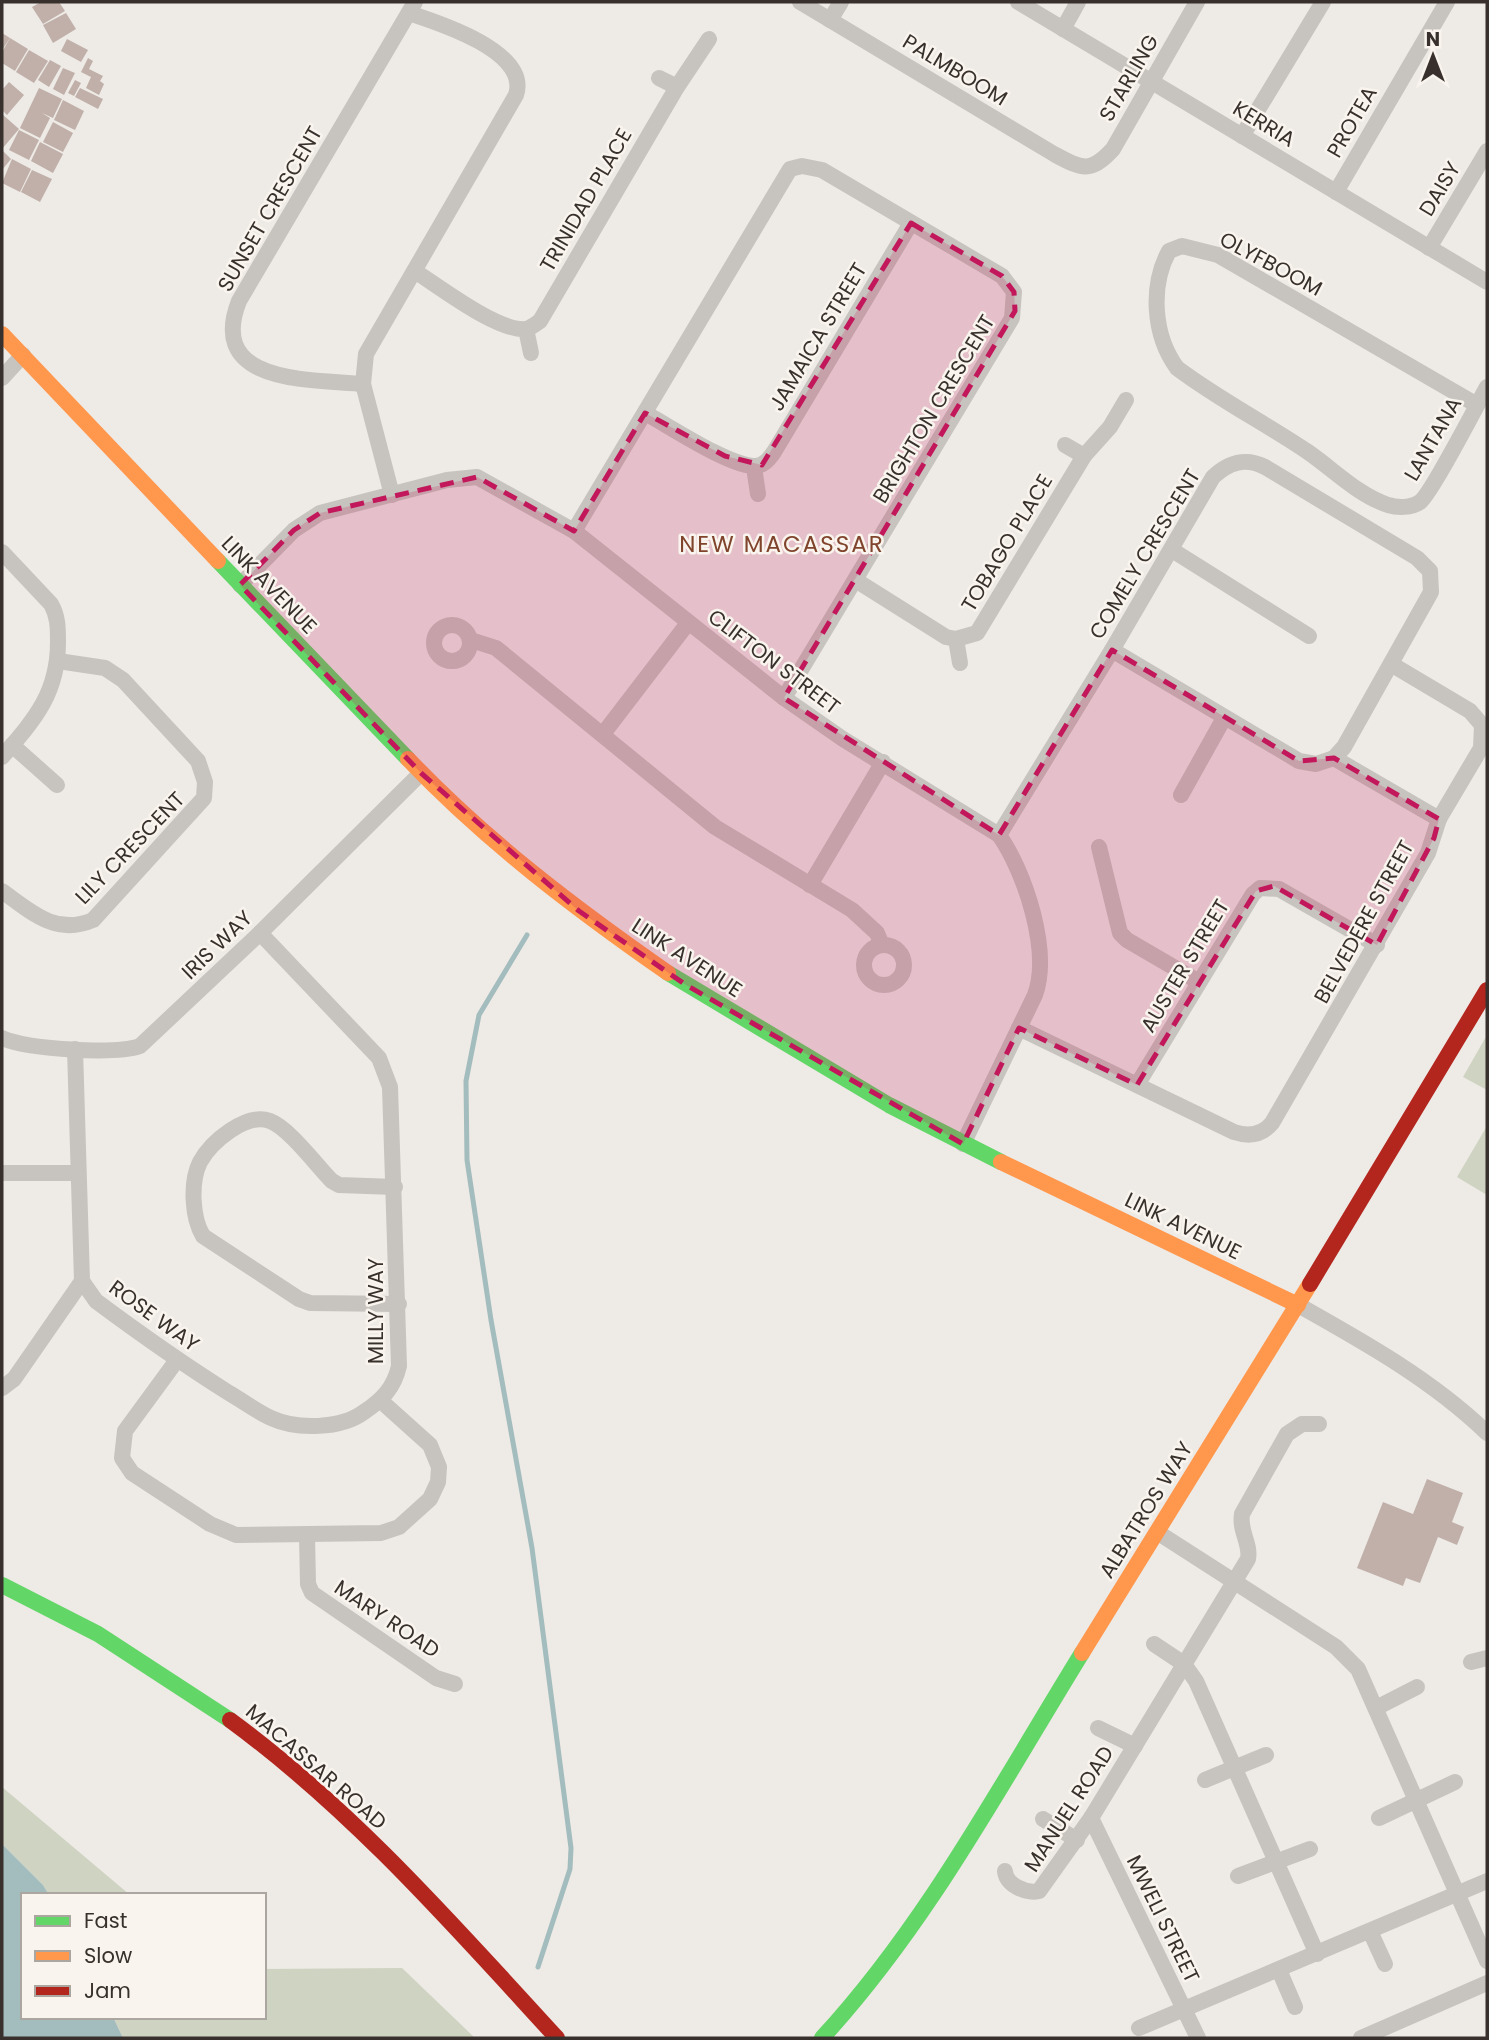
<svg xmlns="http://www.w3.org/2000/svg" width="1489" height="2040" font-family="Poppins,sans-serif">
<rect width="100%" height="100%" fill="#eeeae6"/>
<g fill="#cfd3c1">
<polygon points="1487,1035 1487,1090 1463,1077"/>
<polygon points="1487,1126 1487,1195 1457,1177"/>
<polygon points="2,1787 130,1895 49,1895 43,1885 2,1844"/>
<polygon points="402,1968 475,2038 123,2038 113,2017 264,2017 264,1969"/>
</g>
<polygon fill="#a3bcbd" points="2,1844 43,1885 49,1895 23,1895 23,2017 113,2017 123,2038 2,2038"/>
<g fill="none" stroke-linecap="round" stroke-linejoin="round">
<polyline stroke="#a3bcbd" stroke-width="5" points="527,935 479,1015 466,1081 467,1160 491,1320 532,1548 571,1848 570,1869 538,1967"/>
</g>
<g fill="#c0b0a9">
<polygon points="41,2 59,2 65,11 43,24 32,7"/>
<polygon points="66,13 76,29 53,43 43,25"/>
<polygon points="2,33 10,38 2,50"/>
<polygon points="10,38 28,49 15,71 2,63 2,52"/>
<polygon points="67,39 88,50 81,62 61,51"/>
<polygon points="29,50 48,61 34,83 16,72"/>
<polygon points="88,58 93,61 89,69 103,76 100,81 104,84 99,95 86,88 91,77 81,72"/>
<polygon points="50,60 61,66 49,87 38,80"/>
<polygon points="63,68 75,73 64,95 53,89"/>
<polygon points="75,80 81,83 74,96 68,93"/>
<polygon points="9,82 24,95 7,115 2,110 2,90"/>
<polygon points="39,88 62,99 53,118 42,113 50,118 40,138 20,128"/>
<polygon points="80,88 103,99 98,109 75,97"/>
<polygon points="63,100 84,111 75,130 54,120"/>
<polygon points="2,114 19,129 2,149"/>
<polygon points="53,122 73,133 63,152 43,142"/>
<polygon points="19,130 39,140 29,160 9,150"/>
<polygon points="40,142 63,154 53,173 31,161"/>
<polygon points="2,150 11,159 2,170"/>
<polygon points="12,159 31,169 20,192 2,183"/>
<polygon points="32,170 52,179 40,202 21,192"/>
<polygon points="1427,1479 1463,1493 1452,1522 1464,1527 1457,1545 1438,1537 1420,1583 1406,1578 1403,1586 1357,1568 1383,1502 1413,1514"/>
</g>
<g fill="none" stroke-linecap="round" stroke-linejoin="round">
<g stroke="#c7c3be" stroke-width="16">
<path d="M800 2 1054 154C1082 169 1090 174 1113 149L1197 2"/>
<polyline points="1018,2 1487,282"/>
<polyline points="830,20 841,2"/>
<polyline points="1063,29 1078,2"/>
<polyline points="659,78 677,87"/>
<polyline points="1242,136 1323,2"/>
<polyline points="1336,192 1447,2"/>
<polyline points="1429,248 1487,151"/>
<path d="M416 272C440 287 498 332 526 329 531 328 536 324 540 321L677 87 709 39"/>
<polyline points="526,329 531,353"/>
<polyline points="2,378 23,355"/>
<path d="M363 384C312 379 206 385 239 301L415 2"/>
<path d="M1477 405 1218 255 1182 246 1169 251C1150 286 1153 335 1177 368 1218 399 1265 423 1308 452 1334 470 1358 495 1388 505 1398 508 1411 508 1420 502 1431 494 1477 405 1487 387"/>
<path d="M645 413C671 427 726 464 753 466 763 467 769 459 774 452L911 223"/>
<polyline points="1065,445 1084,456"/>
<polyline points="754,467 758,494"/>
<path d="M392 495 363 384 366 354 516 95C530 52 440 23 409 13"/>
<polyline points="574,531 790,169 802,166 822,170 1002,276 1014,292 1012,318 784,698"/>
<polyline points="1172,550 1309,636"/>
<path d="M2 552 51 604C58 616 58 628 58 642 58 694 34 720 2 757"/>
<polyline points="857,581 946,637 956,639 977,633 1084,456 1110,427 1126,400"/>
<path d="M240 585 294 530 320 513 447 480 477 477 574 531 784 698 843 739 999 835C1025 872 1051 951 1035 995L963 1144"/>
<circle cx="452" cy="643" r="18"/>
<polyline points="956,639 960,663"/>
<polyline points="471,640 496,648 715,827 852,910 877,933 882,945"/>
<polyline points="1391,664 1470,711 1482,725 1481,748 1439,819"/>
<polyline points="603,734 688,623"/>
<polyline points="12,745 57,785"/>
<polyline points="1181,795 1224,718"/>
<path d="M999 835 1112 650 1213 477C1229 462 1245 457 1265 467L1417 558 1430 571 1431 592 1344 747 1334 758"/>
<polyline points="1099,847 1120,933 1127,940 1199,982"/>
<polyline points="810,885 883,762"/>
<path d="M2 891C31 912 56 936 93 920L204 798 205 782 198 761 123 680 105 668 58 661"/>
<circle cx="884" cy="965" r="20"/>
<path d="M1019 1028 1234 1132C1249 1137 1262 1135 1272 1123L1428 853 1439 819 1334 758 1316 764 1299 761 1112 650"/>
<path d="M2 1038C27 1049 114 1055 140 1046L260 933 421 773"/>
<path d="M75 1049 82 1281 96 1301C139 1333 183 1364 229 1393 243 1401 256 1411 271 1418 297 1430 341 1429 364 1412 382 1400 394 1388 399 1366L390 1087 379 1058 260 933"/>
<polyline points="1137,1085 1253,894 1260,888 1279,889 1377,945"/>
<polyline points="2,1173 77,1173"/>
<path d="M395 1187 339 1185 332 1181C317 1166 289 1128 270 1121 246 1112 211 1142 200 1162 190 1182 192 1218 203 1236L299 1299 310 1303 399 1304"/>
<path d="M1298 1305C1364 1342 1432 1380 1487 1433"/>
<polyline points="177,1360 125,1431 122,1458 132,1473 210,1524 236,1535 381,1533 399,1527 430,1499 438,1482 439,1467 430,1445 381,1401"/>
<polyline points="2,1388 14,1379 82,1281"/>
<polyline points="1157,1532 1336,1647 1358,1669 1487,1961"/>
<polyline points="307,1536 308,1584 312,1593 436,1678 455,1684"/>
<polyline points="1154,1644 1184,1664 1196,1681 1317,1954"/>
<polyline points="1471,1662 1487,1658"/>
<polyline points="1376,1708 1417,1687"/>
<polyline points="1098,1728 1135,1746"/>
<polyline points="1205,1780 1266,1755"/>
<polyline points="1091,1818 1198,2038"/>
<polyline points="1379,1818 1455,1782"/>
<polyline points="1043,1819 1077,1840"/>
<path d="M1005 1871C1006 1885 1026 1894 1039 1891L1091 1818 1248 1559C1251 1544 1239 1531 1242 1514L1287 1434 1302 1424H1319"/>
<polyline points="1238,1876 1310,1849"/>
<polyline points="1370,1931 1385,1964"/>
<polyline points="1279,1970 1295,2007"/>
<polyline points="1139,2028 1487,1881"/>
<polyline points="1361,2038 1487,1983"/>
</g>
<g stroke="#63d668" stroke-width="16">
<polyline points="218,561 408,759"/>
<polyline points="668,973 889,1105 1001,1162"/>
<polyline points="2,1585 98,1634 230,1720"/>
<path d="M822 2038C927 1924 1001 1784 1082 1653"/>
</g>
<g stroke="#ff974d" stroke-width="16">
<polyline points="2,334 218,561"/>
<path d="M408 759C486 841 576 909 668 973"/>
<polyline points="1001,1162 1298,1305"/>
<polyline points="1082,1653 1310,1284"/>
</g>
<g stroke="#b3261e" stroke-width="16">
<polyline points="1310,1284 1487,990"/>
<path d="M230 1720C354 1811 454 1926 557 2038"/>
</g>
</g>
<path fill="#c2185b" fill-opacity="0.2" stroke="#c2185b" stroke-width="5" stroke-dasharray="14 9" stroke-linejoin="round" d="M911 223 1002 276 1014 292 1015 311 784 698 999 835 1112 650 1299 761 1334 758 1439 819 1434 838 1377 945 1274 886 1256 891 1137 1085 1019 1028 963 1144 686 985 579 911 421 773 240 585 294 530 320 513 477 477 574 531 645 413 725 456 762 465Z"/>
<g text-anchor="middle" stroke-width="5" stroke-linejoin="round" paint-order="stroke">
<g font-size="21" fill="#38302c" stroke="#f9f5ee">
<text transform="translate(955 70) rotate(31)" y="7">PALMBOOM</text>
<text transform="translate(1129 78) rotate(-60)" y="7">STARLING</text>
<text transform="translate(1352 122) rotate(-60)" y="7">PROTEA</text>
<text transform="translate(1264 124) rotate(31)" y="7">KERRIA</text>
<text transform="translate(1440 189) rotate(-59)" y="7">DAISY</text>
<text transform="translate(586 200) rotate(-60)" y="7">TRINIDAD PLACE</text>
<text transform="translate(270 209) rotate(-60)" y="7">SUNSET CRESCENT</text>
<text transform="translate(1271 264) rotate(28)" y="7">OLYFBOOM</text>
<text transform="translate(818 337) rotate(-59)" y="7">JAMAICA STREET</text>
<text transform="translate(934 409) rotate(-59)" y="7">BRIGHTON CRESCENT</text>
<text transform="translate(1433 439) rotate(-60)" y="7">LANTANA</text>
<text transform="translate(1007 543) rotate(-59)" y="7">TOBAGO PLACE</text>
<text transform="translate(1145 554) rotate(-59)" y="7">COMELY CRESCENT</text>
<text transform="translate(269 585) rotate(46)" y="7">LINK AVENUE</text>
<text transform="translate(774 662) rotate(37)" y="7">CLIFTON STREET</text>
<text transform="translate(130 848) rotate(-46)" y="7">LILY CRESCENT</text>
<text transform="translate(1364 922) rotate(-61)" y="7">BELVEDERE STREET</text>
<text transform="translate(217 945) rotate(-44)" y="7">IRIS WAY</text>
<text transform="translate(687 958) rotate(33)" y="7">LINK AVENUE</text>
<text transform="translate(1185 966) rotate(-59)" y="7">AUSTER STREET</text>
<text transform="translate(1183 1226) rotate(26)" y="7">LINK AVENUE</text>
<text transform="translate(376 1311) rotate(-90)" y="7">MILLY WAY</text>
<text transform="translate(154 1316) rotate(36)" y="7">ROSE WAY</text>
<text transform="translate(1146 1510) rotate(-58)" y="7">ALBATROS WAY</text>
<text transform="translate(387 1619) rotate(34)" y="7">MARY ROAD</text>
<text transform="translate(316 1767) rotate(41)" y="7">MACASSAR ROAD</text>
<text transform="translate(1069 1809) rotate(-57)" y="7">MANUEL ROAD</text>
<text transform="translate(1163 1919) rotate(64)" y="7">MWELI STREET</text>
</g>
<g font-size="23" letter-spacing="2" fill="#80442c" stroke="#f9f5ee">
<text x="782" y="552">NEW MACASSAR</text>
</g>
</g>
<rect width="1489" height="2040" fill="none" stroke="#38302c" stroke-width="7"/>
<rect x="21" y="1893" width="245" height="126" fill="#f9f5ee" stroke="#aca6a0" stroke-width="2"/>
<rect x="35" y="1916" width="35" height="10" fill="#63d668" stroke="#aca6a0" stroke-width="2"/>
<text x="84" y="1928" font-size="21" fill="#38302c">Fast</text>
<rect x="35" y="1951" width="35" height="10" fill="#ff974d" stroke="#aca6a0" stroke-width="2"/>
<text x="84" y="1963" font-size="21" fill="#38302c">Slow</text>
<rect x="35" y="1986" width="35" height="10" fill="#b3261e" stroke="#aca6a0" stroke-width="2"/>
<text x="84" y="1998" font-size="21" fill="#38302c">Jam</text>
<g transform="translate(1433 56)" stroke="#f9f5ee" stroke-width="5" paint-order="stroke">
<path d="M0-5L12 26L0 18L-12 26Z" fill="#38302c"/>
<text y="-10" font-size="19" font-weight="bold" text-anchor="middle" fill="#38302c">N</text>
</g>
</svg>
